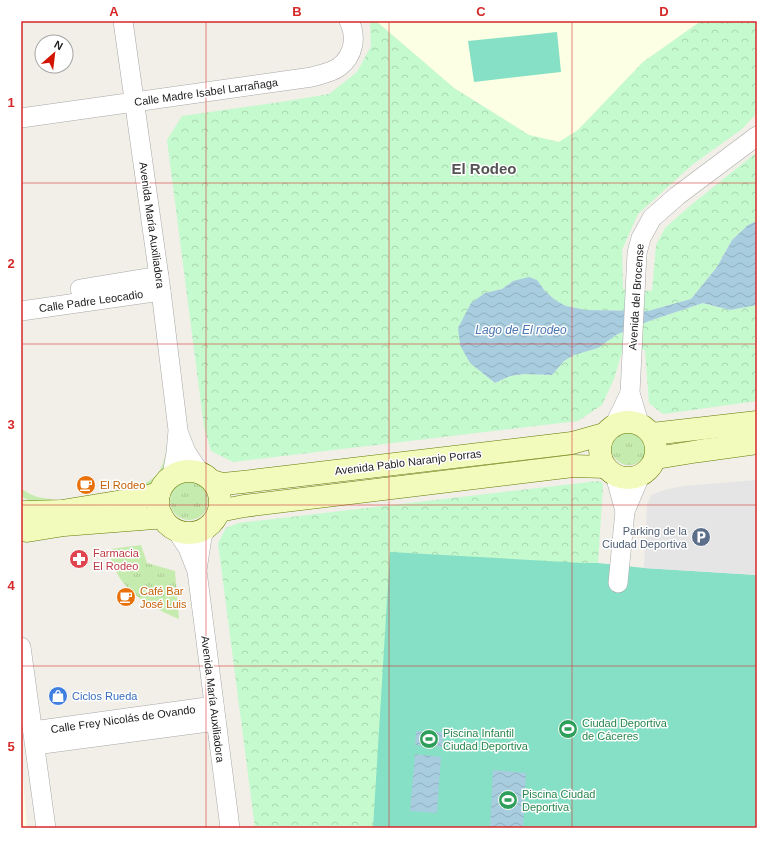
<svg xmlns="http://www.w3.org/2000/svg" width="778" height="849" font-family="Arial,sans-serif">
<defs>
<pattern id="grass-tufts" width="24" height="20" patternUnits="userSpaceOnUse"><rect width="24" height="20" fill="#c6ebae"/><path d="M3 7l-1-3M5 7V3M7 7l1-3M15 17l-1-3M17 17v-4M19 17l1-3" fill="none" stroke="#aac995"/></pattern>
<pattern id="park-crowns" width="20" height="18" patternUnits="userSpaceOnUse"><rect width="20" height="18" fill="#c5face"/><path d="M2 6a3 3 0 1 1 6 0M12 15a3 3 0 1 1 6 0" fill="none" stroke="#a9d6b1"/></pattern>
<pattern id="water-waves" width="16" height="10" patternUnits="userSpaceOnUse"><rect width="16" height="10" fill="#a8cddf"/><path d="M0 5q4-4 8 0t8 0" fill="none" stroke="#90b0bf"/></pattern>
</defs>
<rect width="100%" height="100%" fill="#f1efe7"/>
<g fill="#fcffe3">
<polygon points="376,21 701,21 643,62 578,130 559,142 529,135 454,88"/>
<polygon points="21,753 27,828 21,828"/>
</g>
<g fill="url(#grass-tufts)">
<circle cx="629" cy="447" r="18"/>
<path d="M167 445C167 451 167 469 165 474 160 487 141 490 129 492V487C157 483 163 471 167 445Z"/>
<circle cx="189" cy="501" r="19"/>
<path d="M21 488C31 496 39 498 51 499L52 504C43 503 28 502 21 496Z"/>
<path d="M141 545 147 563 175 571 179 619C153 608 125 594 114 567 111 560 109 556 111 549Z"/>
</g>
<g fill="url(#park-crowns)">
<polygon points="370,21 376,21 454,88 529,135 559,142 578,130 643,62 701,21 757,21 757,113 742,129 692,165 638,214 622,250 623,289 652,291 656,245 665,228 691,205 757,152 757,221 748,225 732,240 717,267 691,299 648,311 586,310 566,306 555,300 545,291 537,280 513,281 502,289 485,293 472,303 458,328 470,363 495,383 510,376 524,374 552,375 564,361 574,355 597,348 616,335 649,321 703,303 730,310 757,305 757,401 663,414 649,403 645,350 623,349 614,379 602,405 578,421 233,462 211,451 204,427 167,140 182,116 281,102 329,94 357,72 371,46"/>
<polygon points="598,481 602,482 603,486 598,563 583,563 374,828 255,828 218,543 226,528 238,523"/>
</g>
<g fill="#86e0c5">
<polygon points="557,32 561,72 474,82 468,41"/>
<polygon points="390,552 583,563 598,563 644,568 757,575 757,828 373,828"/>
</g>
<polygon fill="#e5e5e5" points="757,480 757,575 644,568 647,505 651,495 667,489 684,486"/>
<g fill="url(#water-waves)">
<polygon points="757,221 757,305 730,310 703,303 649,321 616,335 598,348 574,355 564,361 552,375 524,374 510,376 495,383 470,363 460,345 458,328 471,303 485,293 502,289 513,281 529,277 537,280 545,291 555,300 566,306 586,310 648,311 691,299 717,267 732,240 748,225"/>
<polygon points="416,731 444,732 442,747 415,745"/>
<polygon points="415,754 441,757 437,813 410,811"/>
<polygon points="493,770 526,773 523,828 490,828"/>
</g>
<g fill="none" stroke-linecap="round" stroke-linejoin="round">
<g stroke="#a8a8a8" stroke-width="20">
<g id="minor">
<polyline points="123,21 161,291 178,430 176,453 172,476"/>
<path d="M21 118 312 77C321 74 331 73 339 67 354 56 357 36 349 21"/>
<polyline points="80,289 159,276"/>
<polyline points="21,311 161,291"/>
<polyline points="639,423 630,393 637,253 641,238 652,218 677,196 757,136"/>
<polyline points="615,424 630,393"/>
<polyline points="179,434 186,452 200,473"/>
<polyline points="615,475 625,511"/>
<polyline points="176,530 188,548 197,571 230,828"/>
<polyline points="197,570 202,537 207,527"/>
<polyline points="618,583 625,511 640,476"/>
<polyline points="21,647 46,828"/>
<polyline points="33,731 214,706"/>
<polyline points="35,745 216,721"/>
</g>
</g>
<g stroke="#647c04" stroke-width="23">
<g id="secondary">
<circle cx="628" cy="450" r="28"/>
<polyline points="652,434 757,422"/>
<polyline points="656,458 699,451 757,443"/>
<circle cx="189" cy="502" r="31"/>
<polyline points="212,481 223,484 243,482 572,443 604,434"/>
<polyline points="219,511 244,506 573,466 605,467"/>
<polyline points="24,512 62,511 141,498 159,493"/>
<polyline points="27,531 64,525 154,518 162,516"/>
</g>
</g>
<use href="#minor" stroke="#fff" stroke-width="19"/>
<use href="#secondary" stroke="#f2fabc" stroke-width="22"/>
</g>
<path fill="none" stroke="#d62828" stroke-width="1" stroke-opacity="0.55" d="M206 21V828M389 21V828M572 21V828M21 183H757M21 344H757M21 505H757M21 666H757"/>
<defs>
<g id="cafe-disc" transform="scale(1)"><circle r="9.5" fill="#e8710a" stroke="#fff"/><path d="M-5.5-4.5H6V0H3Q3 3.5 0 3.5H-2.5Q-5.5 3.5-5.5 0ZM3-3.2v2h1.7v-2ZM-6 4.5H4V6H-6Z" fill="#fff"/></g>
<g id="parking-disc" transform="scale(1)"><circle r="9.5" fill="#5c6f8a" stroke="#fff"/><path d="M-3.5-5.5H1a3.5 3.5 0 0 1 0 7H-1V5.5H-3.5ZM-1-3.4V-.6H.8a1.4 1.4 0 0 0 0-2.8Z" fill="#fff"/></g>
<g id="pharmacy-disc" transform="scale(1)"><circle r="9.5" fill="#e0444e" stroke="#fff"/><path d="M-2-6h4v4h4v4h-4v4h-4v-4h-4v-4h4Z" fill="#fff"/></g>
<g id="shop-disc" transform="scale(1)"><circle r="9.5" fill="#3f7fe0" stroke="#fff"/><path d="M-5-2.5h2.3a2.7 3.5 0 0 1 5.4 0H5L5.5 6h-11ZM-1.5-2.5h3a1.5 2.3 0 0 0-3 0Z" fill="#fff"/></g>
<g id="stadium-disc" transform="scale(1)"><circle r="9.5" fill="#2e9e5b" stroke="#fff"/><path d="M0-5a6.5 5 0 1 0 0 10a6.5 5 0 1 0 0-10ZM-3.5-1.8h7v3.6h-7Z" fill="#fff"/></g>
</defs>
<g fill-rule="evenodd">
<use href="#cafe-disc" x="86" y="485"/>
<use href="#parking-disc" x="701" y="537"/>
<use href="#pharmacy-disc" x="79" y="559"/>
<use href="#cafe-disc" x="126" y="597"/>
<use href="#shop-disc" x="58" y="696"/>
<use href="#stadium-disc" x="568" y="729"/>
<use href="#stadium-disc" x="429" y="739"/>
<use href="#stadium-disc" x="508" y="800"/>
</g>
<g text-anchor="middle" stroke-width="3" stroke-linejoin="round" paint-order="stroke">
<g font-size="11" fill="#212121" stroke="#fff">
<text transform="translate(206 92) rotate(-8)" y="4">Calle Madre Isabel Larrañaga</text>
<text transform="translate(152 225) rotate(82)" y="4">Avenida María Auxiliadora</text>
<text transform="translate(636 297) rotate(-86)" y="4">Avenida del Brocense</text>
<text transform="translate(91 301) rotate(-8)" y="4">Calle Padre Leocadio</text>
<text transform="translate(408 462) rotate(-7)" y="4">Avenida Pablo Naranjo Porras</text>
<text transform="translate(213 699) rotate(83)" y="4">Avenida María Auxiliadora</text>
<text transform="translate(123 719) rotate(-8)" y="4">Calle Frey Nicolás de Ovando</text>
</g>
<g font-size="11" fill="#c56008" stroke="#fff" text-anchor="start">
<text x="100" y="489">El Rodeo</text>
<text x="140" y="595">Café Bar<tspan x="140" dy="13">José Luis</tspan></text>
</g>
<g font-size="11" fill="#4e5e75" stroke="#fff" text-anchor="end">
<text x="687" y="535">Parking de la<tspan x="687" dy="13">Ciudad Deportiva</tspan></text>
</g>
<g font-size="11" fill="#be3a42" stroke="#fff" text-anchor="start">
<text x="93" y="557">Farmacia<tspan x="93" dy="13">El Rodeo</tspan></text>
</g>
<g font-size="11" fill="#366cbe" stroke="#fff" text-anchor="start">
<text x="72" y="700">Ciclos Rueda</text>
</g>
<g font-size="11" fill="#27864d" stroke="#fff" text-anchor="start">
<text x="582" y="727">Ciudad Deportiva<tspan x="582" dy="13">de Cáceres</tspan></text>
<text x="443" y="737">Piscina Infantil<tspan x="443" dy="13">Ciudad Deportiva</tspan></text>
<text x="522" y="798">Piscina Ciudad<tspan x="522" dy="13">Deportiva</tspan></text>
</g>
<g font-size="12" font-style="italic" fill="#4b76b2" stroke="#fff">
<text x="521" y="334">Lago de El rodeo</text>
</g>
<g font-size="15" font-weight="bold" fill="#545454" stroke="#fff">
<text x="484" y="174">El Rodeo</text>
</g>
</g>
<rect width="778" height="849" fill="none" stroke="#ffffff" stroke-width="44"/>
<g transform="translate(54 54) rotate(28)"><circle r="19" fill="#ffffff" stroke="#a6a6a6"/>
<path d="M0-3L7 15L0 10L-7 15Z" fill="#d21300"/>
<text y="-6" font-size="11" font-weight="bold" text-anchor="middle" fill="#212121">N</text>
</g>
<rect x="22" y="22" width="734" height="805" fill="none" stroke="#d62828" stroke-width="1.5"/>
<g font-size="13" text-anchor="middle" font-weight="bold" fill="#d62828">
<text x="114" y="16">A</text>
<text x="297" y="16">B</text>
<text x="481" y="16">C</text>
<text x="664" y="16">D</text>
<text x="11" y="107">1</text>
<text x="11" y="268">2</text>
<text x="11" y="429">3</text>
<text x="11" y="590">4</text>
<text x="11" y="751">5</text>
</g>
</svg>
